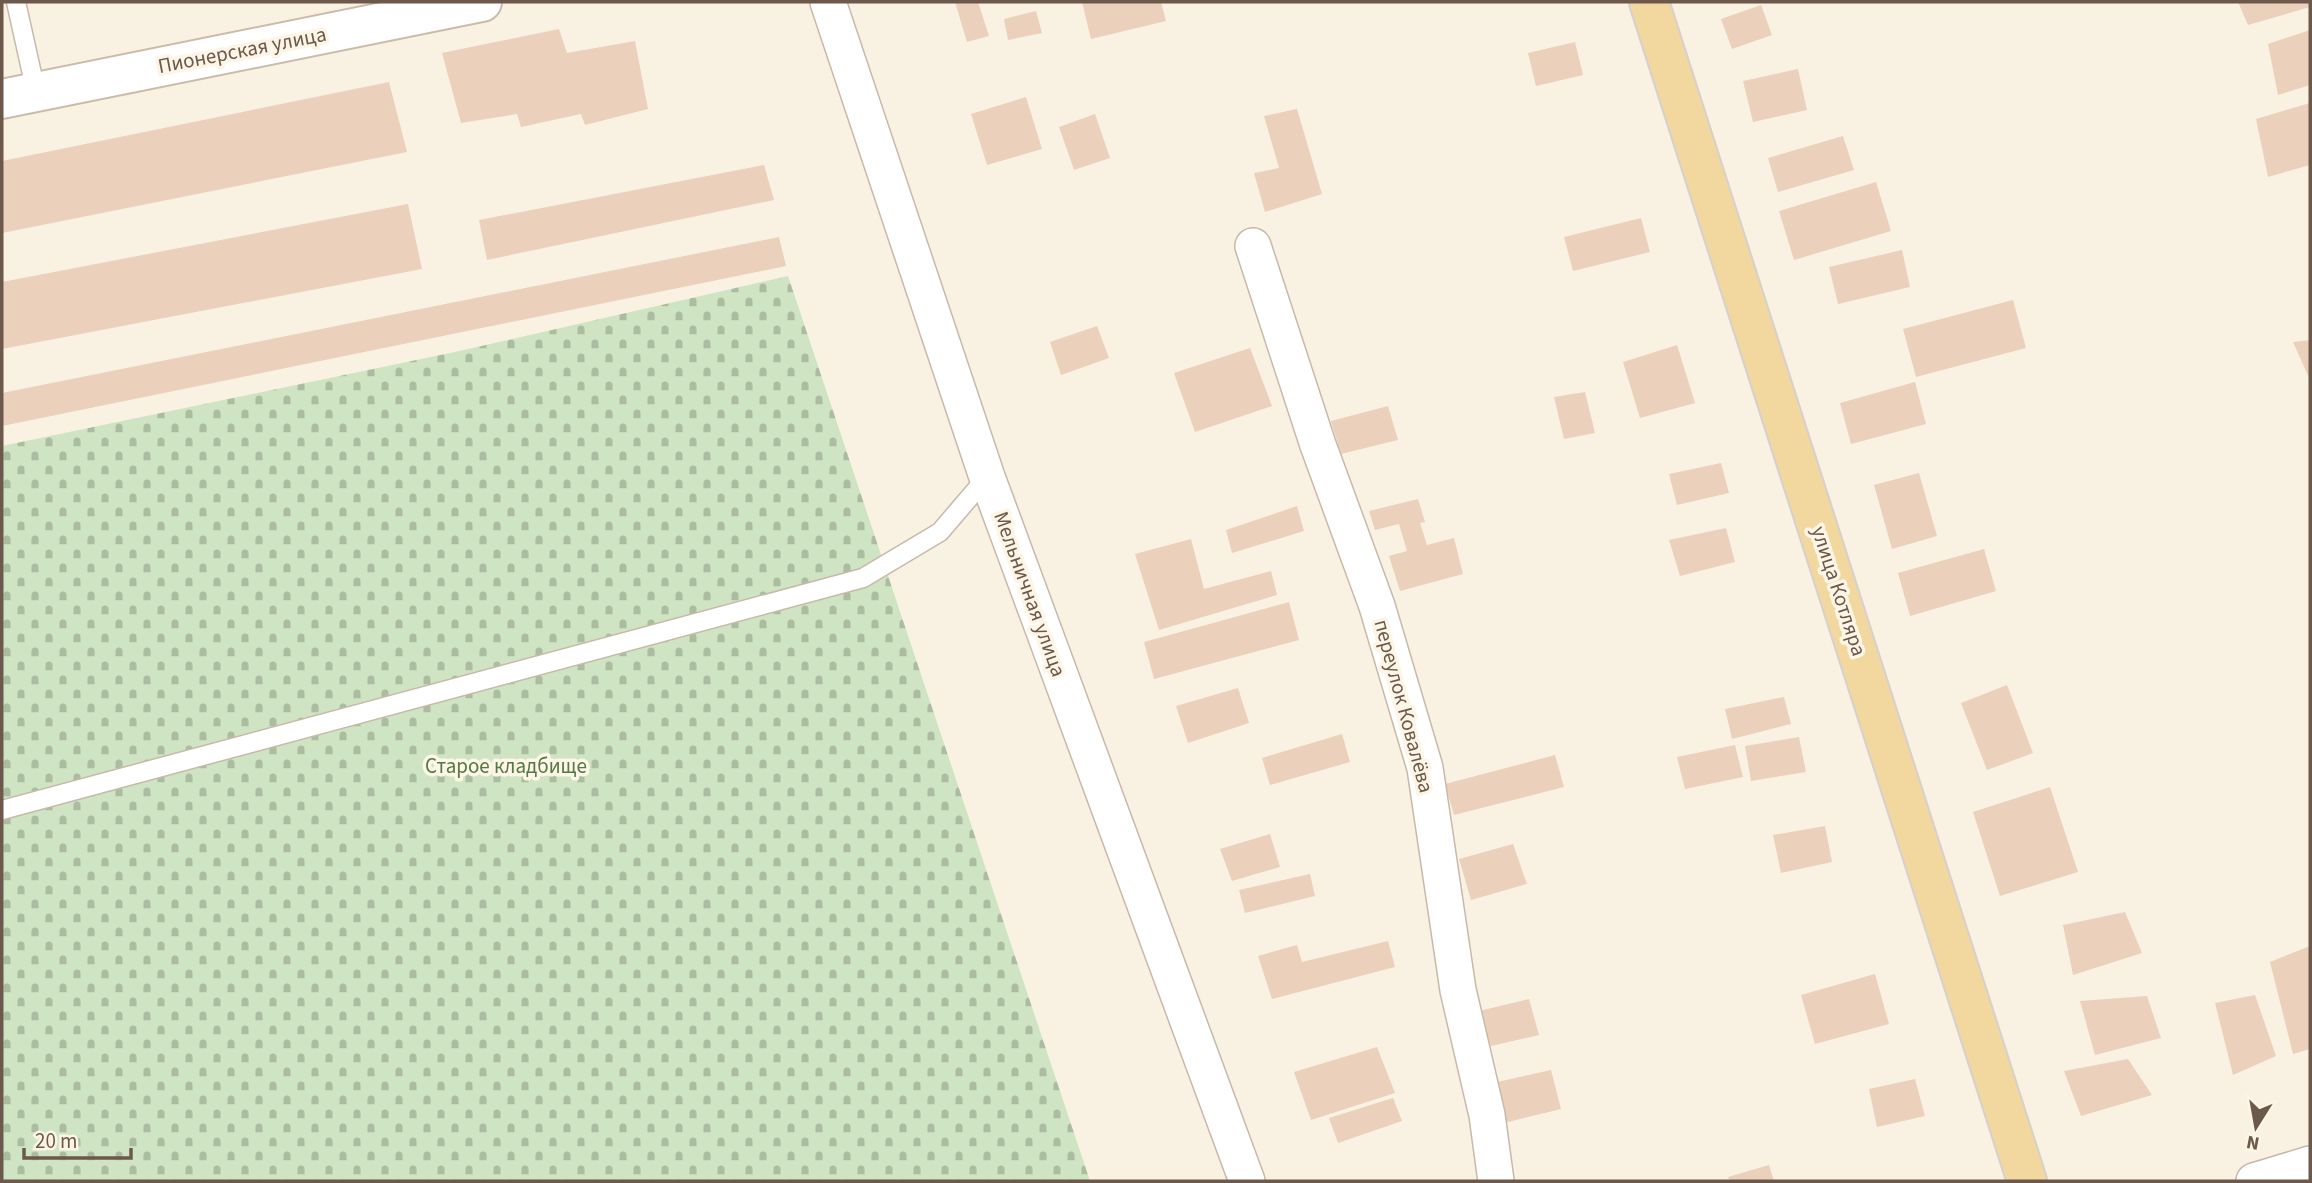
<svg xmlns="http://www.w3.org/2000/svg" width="2312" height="1183" font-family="'Source Sans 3',sans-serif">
<defs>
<pattern id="cemetery-stones" width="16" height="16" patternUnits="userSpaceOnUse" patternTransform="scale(1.75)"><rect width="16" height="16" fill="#cee4c2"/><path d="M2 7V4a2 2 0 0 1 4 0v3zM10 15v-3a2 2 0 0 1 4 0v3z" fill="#abbca0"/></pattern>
</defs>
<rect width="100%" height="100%" fill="#f9f1e1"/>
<polygon fill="url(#cemetery-stones)" points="788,276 1090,1181 2,1181 2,446 455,352"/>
<g fill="#ebd1bc">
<polygon points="955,2 978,2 989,36 967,42"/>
<polygon points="1082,2 1161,2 1166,21 1091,39"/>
<polygon points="2238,2 2310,2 2310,7 2248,25"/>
<polygon points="1761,5 1772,35 1732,49 1721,19"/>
<polygon points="1036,11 1042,33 1008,40 1004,19"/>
<polygon points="559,29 567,53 635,41 648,109 585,125 581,114 521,127 517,114 461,123 442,53"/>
<polygon points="2310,30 2310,85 2278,95 2268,44"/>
<polygon points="1575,42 1583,75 1536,86 1528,53"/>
<polygon points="1798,69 1807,110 1753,122 1743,81"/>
<polygon points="389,82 407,152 2,233 2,161"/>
<polygon points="1026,97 1042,149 987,165 971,114"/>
<polygon points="2310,103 2310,165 2268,177 2256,119"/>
<polygon points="1297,109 1322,194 1265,212 1254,173 1279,168 1264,116"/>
<polygon points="1095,114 1110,158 1074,170 1059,127"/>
<polygon points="1843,136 1854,170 1778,192 1768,158"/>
<polygon points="764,165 774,200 487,260 479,220"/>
<polygon points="1876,182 1891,231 1794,260 1779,211"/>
<polygon points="408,204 422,269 2,349 2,282"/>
<polygon points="1641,218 1650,252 1573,271 1564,237"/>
<polygon points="779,237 786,266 2,426 2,393"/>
<polygon points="1902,250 1910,287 1838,304 1829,267"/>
<polygon points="2013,300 2026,348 1916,377 1903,329"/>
<polygon points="1097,326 1109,358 1061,375 1050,342"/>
<polygon points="2310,340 2310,380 2293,342"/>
<polygon points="1677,345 1695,403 1640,418 1623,362"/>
<polygon points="1250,348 1272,406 1195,432 1174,373"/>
<polygon points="1915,382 1926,424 1851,444 1840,403"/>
<polygon points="1585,392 1595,433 1564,439 1554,397"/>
<polygon points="1388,406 1398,440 1341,454 1331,421"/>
<polygon points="1721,463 1729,493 1677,505 1669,474"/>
<polygon points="1919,473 1937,536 1892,549 1874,485"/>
<polygon points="1418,499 1425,522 1420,523 1427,545 1454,538 1463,574 1400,591 1389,556 1407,551 1399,524 1375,530 1369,511"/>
<polygon points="1297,506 1304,531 1232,553 1226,530"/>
<polygon points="1726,528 1735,562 1680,576 1669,540"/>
<polygon points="1191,539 1204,589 1271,571 1277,595 1159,630 1135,554"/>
<polygon points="1984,549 1996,591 1910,616 1898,573"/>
<polygon points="1289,602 1299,640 1154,679 1144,642"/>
<polygon points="2007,685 2033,753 1987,770 1961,703"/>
<polygon points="1238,688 1249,723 1188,743 1176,706"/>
<polygon points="1784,697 1791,724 1732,739 1725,709"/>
<polygon points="1342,734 1350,762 1270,785 1262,758"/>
<polygon points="1799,737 1806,772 1751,781 1745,746"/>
<polygon points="1735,745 1743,777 1685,789 1677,757"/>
<polygon points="1555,755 1564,787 1454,815 1445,784"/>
<polygon points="2050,787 2078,872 2000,896 1973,812"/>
<polygon points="1825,826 1832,862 1781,873 1773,835"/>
<polygon points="1270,834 1280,867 1232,881 1220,849"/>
<polygon points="1513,844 1527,884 1471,900 1459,859"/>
<polygon points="1310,874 1315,896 1245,913 1239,890"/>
<polygon points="2125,912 2142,953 2073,975 2063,925"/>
<polygon points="1388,941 1395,967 1272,999 1258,956 1297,945 1302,962"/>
<polygon points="2310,946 2310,1049 2293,1054 2270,962"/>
<polygon points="1875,974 1889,1024 1815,1044 1801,995"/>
<polygon points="2255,995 2276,1056 2233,1075 2215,1003"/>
<polygon points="2147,996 2161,1038 2095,1055 2080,1001"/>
<polygon points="1529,999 1539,1035 1491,1046 1479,1011"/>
<polygon points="1377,1047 1395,1093 1311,1120 1294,1072"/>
<polygon points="2128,1059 2152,1095 2081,1116 2064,1071"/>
<polygon points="1551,1070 1561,1109 1504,1123 1493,1083"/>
<polygon points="1915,1079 1925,1116 1877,1127 1869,1089"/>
<polygon points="1393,1098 1402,1121 1338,1143 1329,1118"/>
<polygon points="1769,1165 1774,1181 1730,1181 1728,1177"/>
</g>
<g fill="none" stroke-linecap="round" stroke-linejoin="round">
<g stroke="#c8b9aa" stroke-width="21">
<g id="lane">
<polyline points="16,2 36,92"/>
<polyline points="2,810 863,578 940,532 987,477"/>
</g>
</g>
<g stroke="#c8b9aa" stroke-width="38">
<g id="street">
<polyline points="828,2 987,477 1247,1181"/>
<polyline points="1253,246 1318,445 1377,606 1425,768 1458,990 1487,1115 1496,1181"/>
<polyline points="2254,1181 2310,1164"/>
</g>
</g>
<g stroke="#cdbbaa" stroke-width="42">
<polyline id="secondary" points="2,99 482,2"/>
</g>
<g stroke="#d6d1cd" stroke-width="42">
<polyline id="primary" points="1649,2 2027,1181"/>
</g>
<use href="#lane" stroke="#fff" stroke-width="18"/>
<use href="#street" stroke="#fff" stroke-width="35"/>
<use href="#secondary" stroke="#fff" stroke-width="38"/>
<use href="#primary" stroke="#f2d79f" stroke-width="38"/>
</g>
<g text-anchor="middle" stroke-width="7" stroke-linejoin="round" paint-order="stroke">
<g font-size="21" fill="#6d594b" stroke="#fdf5e6">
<text transform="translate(242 50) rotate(-11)" y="7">Пионерская улица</text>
<text transform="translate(1839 591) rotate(72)" y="7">улица Котляра</text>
<text transform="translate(1030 594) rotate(70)" y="7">Мельничная улица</text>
<text transform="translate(1404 706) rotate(75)" y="7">переулок Ковалёва</text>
</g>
<g font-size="21" fill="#547847" stroke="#fdf5e6">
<text x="506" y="773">Старое кладбище</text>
</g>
</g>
<rect width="2312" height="1183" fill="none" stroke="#6d594b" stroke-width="7"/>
<g transform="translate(2256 1127) rotate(191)" stroke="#fdf5e6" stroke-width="5" paint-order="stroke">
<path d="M0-5L12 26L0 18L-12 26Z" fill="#6d594b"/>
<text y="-10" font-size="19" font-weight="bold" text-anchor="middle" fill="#6d594b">N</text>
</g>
<path d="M24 1148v10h107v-10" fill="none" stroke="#6d594b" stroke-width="3.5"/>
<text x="35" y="1148" font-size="21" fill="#6d594b" stroke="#fdf5e6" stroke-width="5" paint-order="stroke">20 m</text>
</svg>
